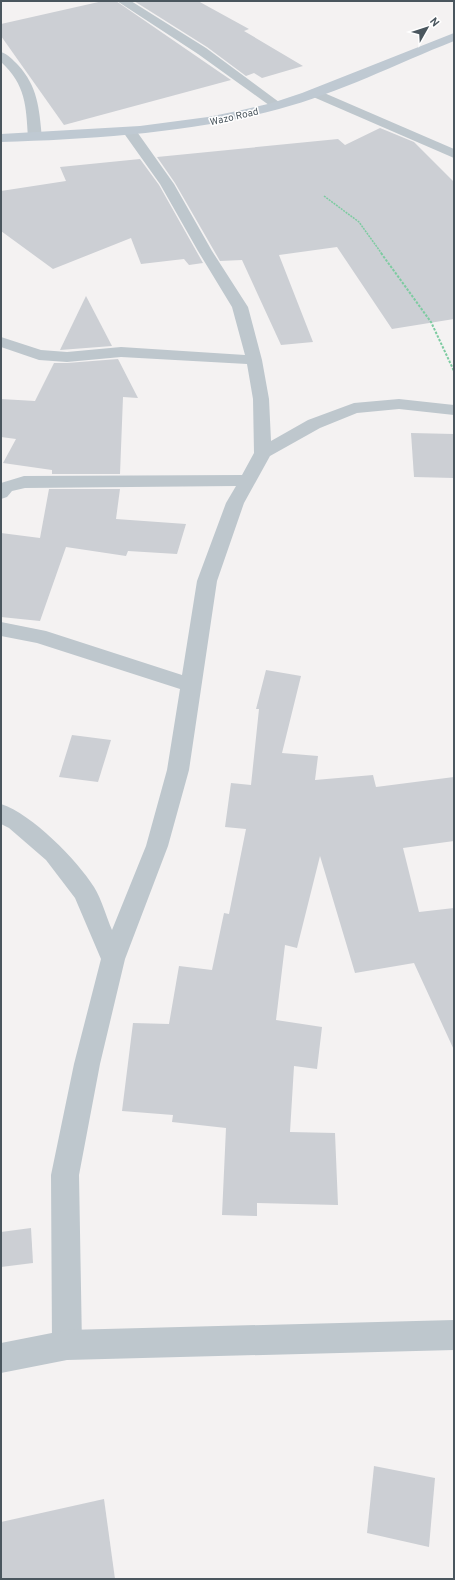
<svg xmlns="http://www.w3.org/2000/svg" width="455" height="1580" font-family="Overpass,sans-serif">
<rect width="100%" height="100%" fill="#f4f2f2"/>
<g fill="#cccfd4">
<polygon points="103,1 116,1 231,80 64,125 1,36 1,24"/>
<polygon points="134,1 198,1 249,29 244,31 303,66 262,78 254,73 246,76 207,47"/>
<polygon points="380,128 414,142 454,182 454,319 392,329 337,247 279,255 313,342 281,345 242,260 220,261 175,183 157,157 338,139 345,145"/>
<polygon points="140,159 159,185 203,263 189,265 184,259 141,264 131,238 53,269 1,231 1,191 66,181 60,167"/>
<polygon points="86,296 112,346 60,350"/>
<polygon points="118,359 138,398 123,397 120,474 52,474 52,470 3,463 16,439 1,437 1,399 35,401 54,363 67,363"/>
<polygon points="411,433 454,434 454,478 414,477"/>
<polygon points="49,489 120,489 116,519 186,524 177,554 128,551 126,556 66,547 40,621 1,617 1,533 40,538"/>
<polygon points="266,670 301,676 282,753 318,756 315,780 373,775 376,787 454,777 454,841 403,848 419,912 454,908 454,1050 414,963 355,973 320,856 297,948 285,945 276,1020 322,1027 317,1069 294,1066 290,1132 335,1133 338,1205 257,1203 257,1216 222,1215 226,1128 172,1122 173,1115 122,1111 133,1023 169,1024 179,966 212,970 224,913 229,914 246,829 225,827 231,783 251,785 259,709 256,709"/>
<polygon points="72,735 111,740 98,782 59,777"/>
<polygon points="31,1228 33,1263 1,1267 1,1232"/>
<polygon points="374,1466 435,1478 429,1547 367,1533"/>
<polygon points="104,1499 115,1579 1,1579 1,1522"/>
</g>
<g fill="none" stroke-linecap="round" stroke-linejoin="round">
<polyline stroke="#7dcba1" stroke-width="1.5" stroke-dasharray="2 1" stroke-linecap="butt" points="324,196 359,222 382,254"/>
<polyline stroke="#7dcba1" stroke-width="2" stroke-dasharray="2.5 1.5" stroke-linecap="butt" points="381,253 431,322 454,371"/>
<g fill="#bec7cd" fill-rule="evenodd">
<polygon points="117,1 131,1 206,48 283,105 281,108 273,108 198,54"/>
<path d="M1 52C8 54 13 60 18 65 38 87 39 108 42 137L40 140H30L28 137C26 106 26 85 1 62Z"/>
<polygon points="315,89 454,149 454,158 311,96 309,93 311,90"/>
<path d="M130 128 135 129 174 184 212 251 248 307 262 360 269 399 271 441 308 420 354 403 399 399 454 405V415L399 409 357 413 320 428 270 456 244 503 217 581 189 770 168 846 125 959 100 1064 79 1175 82 1345 77 1355 67 1360 57 1355 52 1345 51 1175 74 1064 101 959 75 898 46 860 9 828 1 824V804C32 814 77 860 94 887 102 900 106 916 112 930L146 846 167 770 180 689 37 643 1 636V622L46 631 182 675 197 581 226 503 236 486 25 488 12 491 7 497 1 499V483L24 476 242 475 254 453 253 399 247 364 121 357 67 362 39 360 1 347V337L41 350 67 352 121 347 245 355 232 307 198 251 160 184 123 132 125 129Z"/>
</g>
<polygon fill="#bec7cd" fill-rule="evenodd" points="454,1320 454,1350 67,1360 1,1373 1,1343 67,1330"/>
<path fill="#bfc9d2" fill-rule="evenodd" d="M454 33V41C396 64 339 93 279 109 189 133 95 139 1 142V134L140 126 208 117 242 110 272 103 302 93Z"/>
</g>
<g text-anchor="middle" stroke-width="3" stroke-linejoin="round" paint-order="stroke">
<g font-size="10" fill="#4a565e" stroke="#fff">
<text transform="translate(234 116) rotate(-13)" y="4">Wazo Road</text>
</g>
</g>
<rect width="455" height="1580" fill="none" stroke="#4a565e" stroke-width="4"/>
<g transform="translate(427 28) rotate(51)" stroke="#ffffff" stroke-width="3" paint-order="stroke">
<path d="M0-3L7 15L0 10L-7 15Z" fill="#4a565e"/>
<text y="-6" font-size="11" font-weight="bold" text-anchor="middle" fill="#4a565e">N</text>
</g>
</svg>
